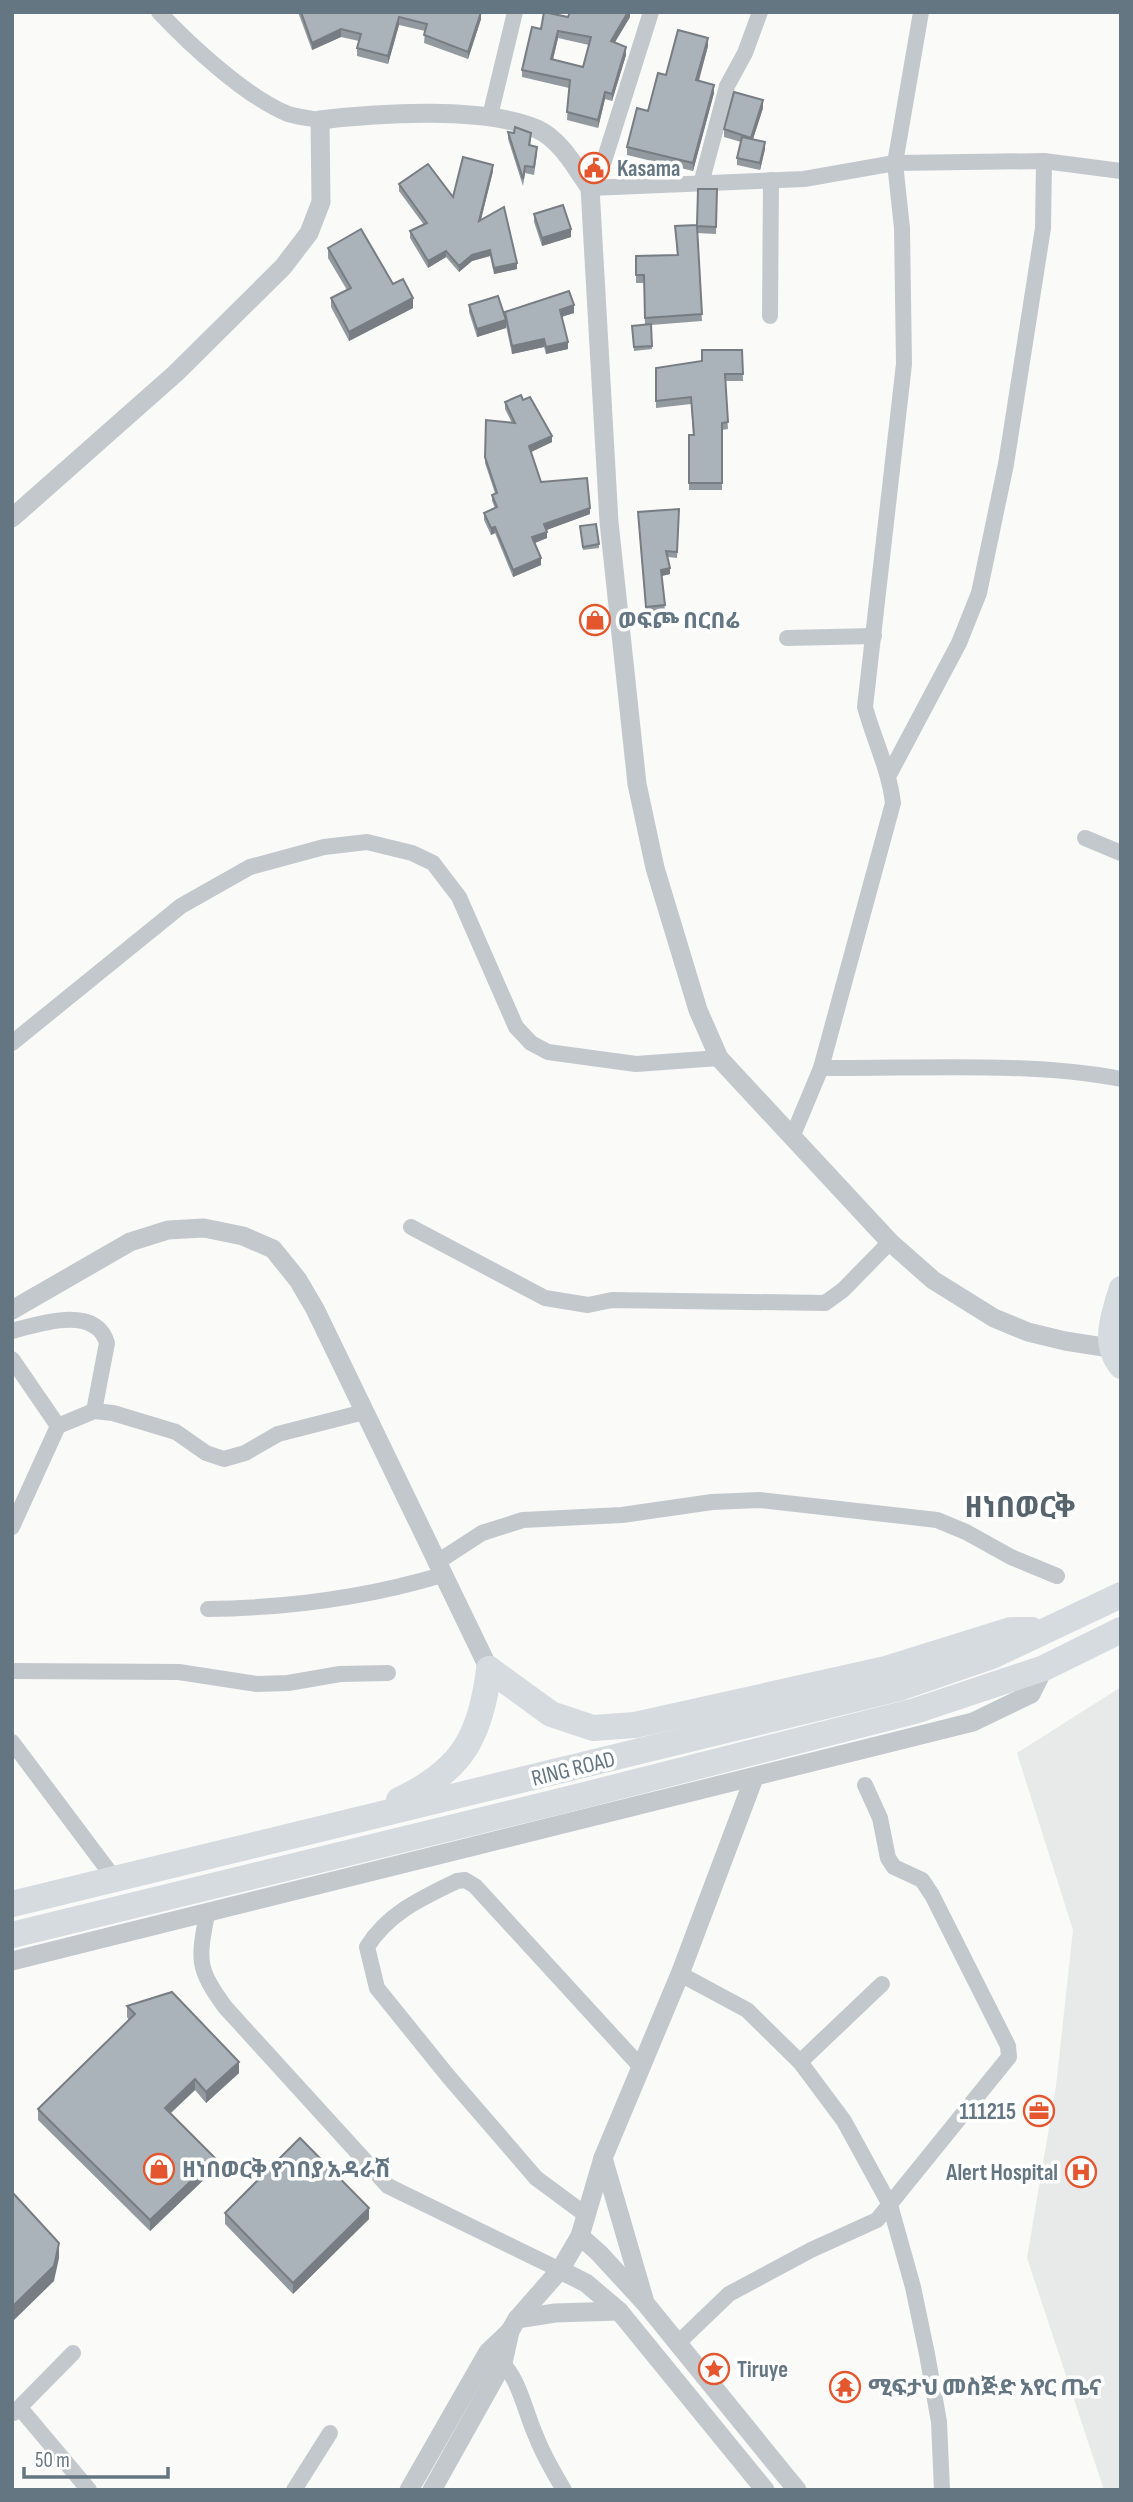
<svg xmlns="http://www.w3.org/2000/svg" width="1133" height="2502" font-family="'Sofia Sans Condensed','Noto Sans Ethiopic',sans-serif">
<rect width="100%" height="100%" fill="#fafaf8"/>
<polygon fill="#e8e9e9" points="1121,1687 1121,2490 1104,2490 1027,2258 1056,2086 1073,1930 1017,1753"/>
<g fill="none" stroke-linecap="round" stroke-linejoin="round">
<g stroke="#c3c8cc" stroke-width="16">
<path d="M159 12C190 45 246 97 288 114 298 117 309 118 320 120"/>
<polyline points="651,12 604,161 590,188 804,179 895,163 1044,161 1121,171"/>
<polyline points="490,116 515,12"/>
<polyline points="701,184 727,86 745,53 760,12"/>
<polyline points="770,316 771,180"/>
<polyline points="787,638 874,636"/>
<polyline points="890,773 959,643 979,593 1006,464 1043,228 1044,161"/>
<polyline points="1085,838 1121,853"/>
<polyline points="12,1043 181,906 250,867 324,847 367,842 412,853 433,863 459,897 516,1027 531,1043 548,1052 636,1064 719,1058"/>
<path d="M821 1068C916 1069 1028 1061 1121 1079"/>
<path d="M793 1135 821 1068 893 803C889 769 874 740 865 707L904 364 902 228 895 163 921 12"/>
<polyline points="411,1227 545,1298 588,1305 612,1300 825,1303 843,1290 890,1242"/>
<path d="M12 1331C41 1323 96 1305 107 1343L94 1411"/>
<polyline points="12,1359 58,1426"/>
<polyline points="12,1527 58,1426 94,1411 113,1413 176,1432 206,1453 224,1459 245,1453 278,1434 364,1412"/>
<polyline points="436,1563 482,1533 523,1520 622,1515 712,1502 760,1500 937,1520 966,1532 1011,1557 1057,1576"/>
<path d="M208 1609C288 1608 365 1598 442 1575"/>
<polyline points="12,1671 179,1672 257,1684 288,1683 340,1674 388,1673"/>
<polyline points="12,1742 114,1878"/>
<path d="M207 1914C198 1961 197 1968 225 2007L388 2186 560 2270"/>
<polyline points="680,1974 747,2010 800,2062 844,2121 890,2205 913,2287 927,2354 939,2422 942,2490"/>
<polyline points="800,2062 882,1984"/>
<path d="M586 2215 536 2178 448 2076 377 1988 367 1947C388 1913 422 1898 457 1881L465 1880 475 1886 640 2066"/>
<polyline points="678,2343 729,2294 811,2250 877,2220 1009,2057 1008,2046 932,1895 922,1880 894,1867 888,1858 880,1818 865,1785"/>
<path d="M497 2359C519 2374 525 2413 536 2436 543 2455 554 2473 564 2490"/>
<polyline points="20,2408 89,2490"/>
<polyline points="14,2413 73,2353"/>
<polyline points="294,2490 330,2433"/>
</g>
<g stroke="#c3c8cc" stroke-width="19">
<path d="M12 518 176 373 283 267 309 233 321 202 320 120C378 113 484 106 537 129 561 140 575 167 590 188L609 522 637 784 655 868 698 1010 719 1058 890 1242 933 1280 994 1318 1028 1332 1065 1341 1110 1348 1121 1347"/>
<polyline points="12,1310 130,1242 168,1230 204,1228 243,1236 273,1249 298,1280 315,1309 489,1669"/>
<polyline points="12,1961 973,1722 1031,1694 1044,1668"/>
<polyline points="603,2158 644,2299"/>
<polyline points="580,2236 599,2253 645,2303 797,2490"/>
<polyline points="560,2270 586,2283 619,2311 765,2490"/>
<polyline points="517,2319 555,2313 619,2311"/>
<polyline points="409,2490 488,2352 510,2331"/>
<polyline points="432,2490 503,2363 510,2331 517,2319 560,2270 580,2236 603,2158 680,1974 754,1778"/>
</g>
<path stroke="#d6dbdf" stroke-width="24" d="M1121 1288C1113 1314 1101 1344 1121 1367"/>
<g stroke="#d6dbdf" stroke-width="26">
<polyline points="489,1669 551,1714 593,1728 635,1725 886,1669 1011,1630 1032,1630"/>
<path d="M399 1800C462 1771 481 1736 489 1669"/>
<polyline points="12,1904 899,1688 992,1656 1121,1595"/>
<polyline points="12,1935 565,1800 915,1711 1044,1668 1121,1630"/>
</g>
</g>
<g fill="#929a9f" fill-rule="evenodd">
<polygon points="298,12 481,12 481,19 468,59 424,43 425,31 399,25 388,64 357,56 357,48 359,41 341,37 312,50"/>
<path d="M630 12V17L614 43 626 55 612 101 605 99 598 128 567 120 569 88 522 77V70L541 29 568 17ZM558 38 589 45 583 67 553 60Z"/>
<polygon points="708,46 699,81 714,93 693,171 627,155 627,147 666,75"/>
<polygon points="763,108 753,139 765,149 760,170 737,165 737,158 741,142 724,137 724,129"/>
<polygon points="508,132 531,140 530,146 537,154 534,175 525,173 523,186 508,139"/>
<polygon points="493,171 481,220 517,269 494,274 490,256 472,261 459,272 446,257 428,268 410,238 410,231 424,225 399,191 399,184 453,197"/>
<polygon points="717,189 716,234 697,233 702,321 651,325 652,349 634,351 632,326 645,325 644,283 636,283 636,256 677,255 675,226 697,225"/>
<polygon points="534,214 571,237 542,246 534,222"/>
<polygon points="328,248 413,308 349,341 331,307 331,298 347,290 328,258"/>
<polygon points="469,305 505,316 574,313 562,317 568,349 546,354 544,347 512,354 506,326 506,328 477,337 469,312"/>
<polygon points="742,350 743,381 725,381 728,429 722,430 722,490 689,490 689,435 693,435 691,404 656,408 656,368 702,361"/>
<polygon points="523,400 552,442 531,452 541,482 590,514 546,530 547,538 535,543 541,565 513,577 495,533 491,535 484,520 484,513 495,508 492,501 492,495 495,493 485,463 486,420 512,423 505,409 505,402"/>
<polygon points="679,509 677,558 668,557 670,574 662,576 665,611 646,613 638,518"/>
<polygon points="580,526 599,544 599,548 583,550"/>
<polygon points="127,2006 239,2073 206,2103 195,2090 171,2113 215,2169 150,2231 38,2120 38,2109 129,2020 127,2017"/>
<polygon points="225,2213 369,2219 293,2294 225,2224"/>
</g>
<g fill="#777d82">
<polygon points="481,12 481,19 468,59 468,52"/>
<polygon points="628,12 630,12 630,17 611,49 611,41"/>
<polygon points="399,17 399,25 388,64 388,56"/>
<polygon points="341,29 341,37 312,50 312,43"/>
<polygon points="558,31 558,38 551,67 551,59"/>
<polygon points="708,38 708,46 696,89 696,80"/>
<polygon points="626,47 626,55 612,101 612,94"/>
<polygon points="714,85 714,93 693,171 693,163"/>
<polygon points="605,92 605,99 598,128 598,120"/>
<polygon points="763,100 763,108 751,145 751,138"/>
<polygon points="765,142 765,149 760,170 760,163"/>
<polygon points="493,165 493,171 479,227 479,221"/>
<polygon points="571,229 571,237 542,246 542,238"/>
<polygon points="490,250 490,256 472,261 459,272 459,266 472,255"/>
<polygon points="446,251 446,257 428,268 428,261"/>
<polygon points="517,263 517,269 494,274 494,268"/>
<polygon points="413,298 413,308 349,341 349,332"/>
<polygon points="574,305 574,313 560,317 560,310"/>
<polygon points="506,320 506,328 477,337 477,329"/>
<polygon points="544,339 544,347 512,354 512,346"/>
<polygon points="568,342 568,349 546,354 546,347"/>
<polygon points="552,436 552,442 529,453 529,446"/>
<polygon points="590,508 590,514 544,531 544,524"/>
<polygon points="495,527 495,533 491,535 491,528"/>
<polygon points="547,532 547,538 532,544 532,537"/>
<polygon points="541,558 541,565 513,577 513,570"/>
<polygon points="670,568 670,574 661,576 661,570"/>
<polygon points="239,2062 239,2073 206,2103 206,2092"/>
<polygon points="195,2079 195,2090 165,2118 165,2108"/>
<polygon points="215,2158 215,2169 150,2231 150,2220"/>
<polygon points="369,2208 369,2219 293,2294 293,2283"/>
<polygon points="59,2243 59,2258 54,2281 12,2322 12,2307"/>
</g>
<g fill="#aab3b9" stroke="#777d82" stroke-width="2" fill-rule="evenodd">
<polygon points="301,12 481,12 468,52 424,35 427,24 399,17 388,56 357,48 361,34 341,29 312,43"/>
<path d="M544 12 568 17 570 12H628L611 41 626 47 612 94 605 92 598 120 567 112 570 80 522 70 532 27 541 29ZM558 31 591 37 583 67 551 59Z"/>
<polygon points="678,30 708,38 696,80 714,85 693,163 627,147 637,108 648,111 658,73 666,75"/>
<polygon points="734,92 763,100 751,138 724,129"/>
<polygon points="515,127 531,133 529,145 537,147 534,167 525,166 523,179 508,132 514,133"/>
<polygon points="742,137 765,142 760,163 737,158"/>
<polygon points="463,157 493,165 479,221 504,207 517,263 494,268 490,250 472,255 459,266 446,251 428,261 410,231 427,223 399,184 428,164 453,197"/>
<polygon points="698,189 717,189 716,227 697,226 702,314 645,318 644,275 636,275 636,256 678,255 675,226 697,225"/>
<polygon points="563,205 571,229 542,238 534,214"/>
<polygon points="361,229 393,284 403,279 413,298 349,332 331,298 351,288 328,248"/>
<polygon points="569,291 574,305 560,310 568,342 546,347 544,339 512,346 505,312"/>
<polygon points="498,296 506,320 477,329 469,305"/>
<polygon points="651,324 652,346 634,347 632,326"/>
<polygon points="702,350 742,350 743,374 725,374 728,422 722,423 722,483 689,483 689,435 694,435 691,397 656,401 656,368 702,361"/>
<polygon points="521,395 523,400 530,397 552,436 529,446 541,482 587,478 590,508 544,524 547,532 532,537 541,558 513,570 495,527 491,528 484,513 497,507 492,495 497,493 485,457 486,420 515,423 505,402"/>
<polygon points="679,509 677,552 666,551 670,568 661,570 665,605 646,607 638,512"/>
<polygon points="596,524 599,544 583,547 580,526"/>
<polygon points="172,1992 239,2062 206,2092 195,2079 165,2108 215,2158 150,2220 38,2109 135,2014 127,2006"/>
<polygon points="300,2138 369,2208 293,2283 225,2213"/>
<polygon points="12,2192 59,2243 54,2266 12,2307"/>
</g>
<defs>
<g id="civic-ring" transform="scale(1.575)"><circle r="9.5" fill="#fff" stroke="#e4572e" stroke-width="1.5"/><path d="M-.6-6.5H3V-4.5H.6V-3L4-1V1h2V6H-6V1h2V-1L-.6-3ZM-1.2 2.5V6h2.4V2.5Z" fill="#e4572e"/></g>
<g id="shop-ring" transform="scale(1.575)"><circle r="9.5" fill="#fff" stroke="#e4572e" stroke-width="1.5"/><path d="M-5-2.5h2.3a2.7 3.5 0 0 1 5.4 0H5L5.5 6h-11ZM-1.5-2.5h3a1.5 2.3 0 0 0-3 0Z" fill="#e4572e"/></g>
<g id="office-ring" transform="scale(1.575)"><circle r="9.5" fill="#fff" stroke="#e4572e" stroke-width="1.5"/><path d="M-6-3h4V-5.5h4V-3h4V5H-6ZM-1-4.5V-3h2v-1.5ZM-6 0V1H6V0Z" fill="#e4572e"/></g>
<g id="hospital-ring" transform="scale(1.575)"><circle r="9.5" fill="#fff" stroke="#e4572e" stroke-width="1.5"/><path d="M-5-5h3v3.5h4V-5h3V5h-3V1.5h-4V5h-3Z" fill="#e4572e"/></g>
<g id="sight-ring" transform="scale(1.575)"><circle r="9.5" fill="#fff" stroke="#e4572e" stroke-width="1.5"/><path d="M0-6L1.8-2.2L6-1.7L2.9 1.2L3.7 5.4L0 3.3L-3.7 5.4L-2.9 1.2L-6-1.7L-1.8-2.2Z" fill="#e4572e"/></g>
<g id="temple-ring" transform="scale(1.575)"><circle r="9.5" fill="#fff" stroke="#e4572e" stroke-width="1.5"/><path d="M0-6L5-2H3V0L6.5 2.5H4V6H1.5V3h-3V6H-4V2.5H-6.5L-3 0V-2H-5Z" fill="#e4572e"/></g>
</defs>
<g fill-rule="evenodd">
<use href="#civic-ring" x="594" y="168"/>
<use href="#shop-ring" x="595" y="620"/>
<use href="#office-ring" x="1039" y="2111"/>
<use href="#shop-ring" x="159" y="2169"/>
<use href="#hospital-ring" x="1081" y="2172"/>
<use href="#sight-ring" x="714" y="2369"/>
<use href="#temple-ring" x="845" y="2387"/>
</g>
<g text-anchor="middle" stroke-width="7" stroke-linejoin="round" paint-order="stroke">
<g font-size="23" font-weight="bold" fill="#657683" stroke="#fff" text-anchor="start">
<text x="617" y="176">Kasama</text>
<text x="618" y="628">ወፍጮ በርበሬ</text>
<text x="1016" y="2119" text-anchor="end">111215</text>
<text x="182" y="2177">ዘነበወርቅ የገበያ አዳራሽ</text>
<text x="1058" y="2180" text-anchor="end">Alert Hospital</text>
<text x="737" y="2377">Tiruye</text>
<text x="868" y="2395">ሚፍታህ መስጅድ አየር ጤና</text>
</g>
<g font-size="23" fill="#657683" stroke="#fff">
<text transform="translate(573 1768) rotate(-14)" y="8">RING ROAD</text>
</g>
<g font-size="30" font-weight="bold" fill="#57646e" stroke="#fff">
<text x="1020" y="1517">ዘነበወርቅ</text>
</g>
</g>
<rect width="1133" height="2502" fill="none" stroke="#657683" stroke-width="28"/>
<path d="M24 2467v10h144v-10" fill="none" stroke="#657683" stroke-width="3.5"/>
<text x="35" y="2467" font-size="21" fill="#657683" stroke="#ffffff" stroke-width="5" paint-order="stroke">50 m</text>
</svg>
